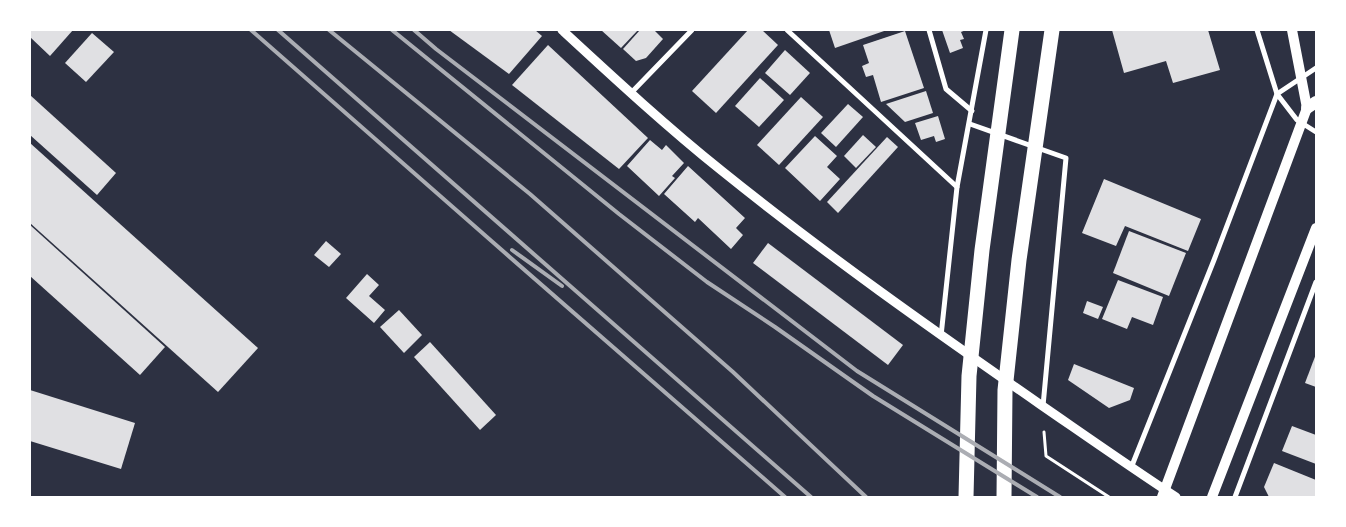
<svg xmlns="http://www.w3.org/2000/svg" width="1346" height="527" font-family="Literata,serif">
<rect width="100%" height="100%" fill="#2d3142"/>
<g fill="#e0e0e3">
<polygon points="30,30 73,30 50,56 30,37"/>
<polygon points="449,30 535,30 542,36 509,74"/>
<polygon points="601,30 638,30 621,48"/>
<polygon points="640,30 654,30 663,39 646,58 636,61 623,49"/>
<polygon points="748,30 762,30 778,45 716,113 692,91"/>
<polygon points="829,30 887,30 835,48"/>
<polygon points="942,30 966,30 961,32 964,39 960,40 963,48 950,53"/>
<polygon points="1112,30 1208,30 1220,70 1173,83 1166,61 1124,73"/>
<polygon points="905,31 924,88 881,102 873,75 866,77 862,66 869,63 863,45"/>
<polygon points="92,33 114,52 86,82 65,63"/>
<polygon points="548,45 648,138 619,169 512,85"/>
<polygon points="785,50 810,73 790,95 765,73"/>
<polygon points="760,78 784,100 759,127 735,106"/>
<polygon points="926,91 933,113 905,122 886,104"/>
<polygon points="30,95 116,173 97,195 30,135"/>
<polygon points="801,97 823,117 779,165 757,145"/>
<polygon points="848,104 863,117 836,147 821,133"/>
<polygon points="938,116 945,139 936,142 934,136 921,140 915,123"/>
<polygon points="863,135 876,147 856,168 844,156"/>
<polygon points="815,136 837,156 827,167 840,179 820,201 785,168"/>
<polygon points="887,137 898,147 838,213 827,202"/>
<polygon points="650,140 662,150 666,145 684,163 672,176 675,178 659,196 627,166"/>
<polygon points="30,143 258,348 218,392 30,223"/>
<polygon points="688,166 745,218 736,228 743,235 731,249 698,218 695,222 664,194"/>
<polygon points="1104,179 1201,219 1188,251 1125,226 1116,246 1082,233"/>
<polygon points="30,225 165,347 140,375 30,276"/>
<polygon points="1129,231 1186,253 1169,296 1113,273"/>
<polygon points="326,241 341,254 329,267 314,255"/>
<polygon points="768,243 903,345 888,365 753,263"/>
<polygon points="367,274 379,285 369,296 385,310 374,323 346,298"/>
<polygon points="1118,280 1163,297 1153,325 1132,317 1127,329 1102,319"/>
<polygon points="1087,301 1103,307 1098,319 1083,313"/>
<polygon points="399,310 422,335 404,353 380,327"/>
<polygon points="430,342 496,415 480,430 414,357"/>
<polygon points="1316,354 1316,387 1305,383"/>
<polygon points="1074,364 1134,388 1130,400 1109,408 1068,380"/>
<polygon points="30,390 135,423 121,469 30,441"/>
<polygon points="1292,426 1316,435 1316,464 1282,451"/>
<polygon points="1274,463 1316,480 1316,497 1269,497 1264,487"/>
</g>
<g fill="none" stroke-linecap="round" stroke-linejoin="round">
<polyline stroke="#fff" stroke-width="3" points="1044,432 1046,456 1109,497"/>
<g stroke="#fff" stroke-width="5">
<polyline points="787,30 957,187"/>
<polyline points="929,30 946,89 972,111"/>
<polyline points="1257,30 1277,94 1297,120 1316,132"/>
<polyline points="631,93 692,30"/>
<polyline points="970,124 1066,158 1043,406"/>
<polyline points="941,336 957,187 986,30"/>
<polyline points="1131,468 1214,260 1277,94 1316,68"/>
<polyline points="1235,497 1316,282"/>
</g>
<path stroke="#fff" stroke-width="9" d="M562 30C614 78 667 127 722 171 825 254 933 330 1041 405 1086 436 1130 467 1176 497"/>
<g stroke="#fff" stroke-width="10">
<polyline points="1162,497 1307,108 1292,30"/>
<polyline points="1212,497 1316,228"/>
</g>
<polyline stroke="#fff" stroke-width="12" points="1307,108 1316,102"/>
<g stroke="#fff" stroke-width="15">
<polyline points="966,497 969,376 982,250 1012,30"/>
<polyline points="1004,497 1005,390 1019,260 1052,30"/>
</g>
<g stroke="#abadb3" stroke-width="4">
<path d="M251 30C428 187 607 341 785 497"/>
<polyline points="278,30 811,497"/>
<polyline points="329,30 530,194 733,372 866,497"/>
<polyline points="392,30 619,214 707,282 775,327 873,396 1037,497"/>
<polyline points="414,30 436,49 857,371 1060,497"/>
<polyline points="512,250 562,286"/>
</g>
</g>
<rect width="1346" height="527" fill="none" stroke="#ffffff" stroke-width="62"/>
</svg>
